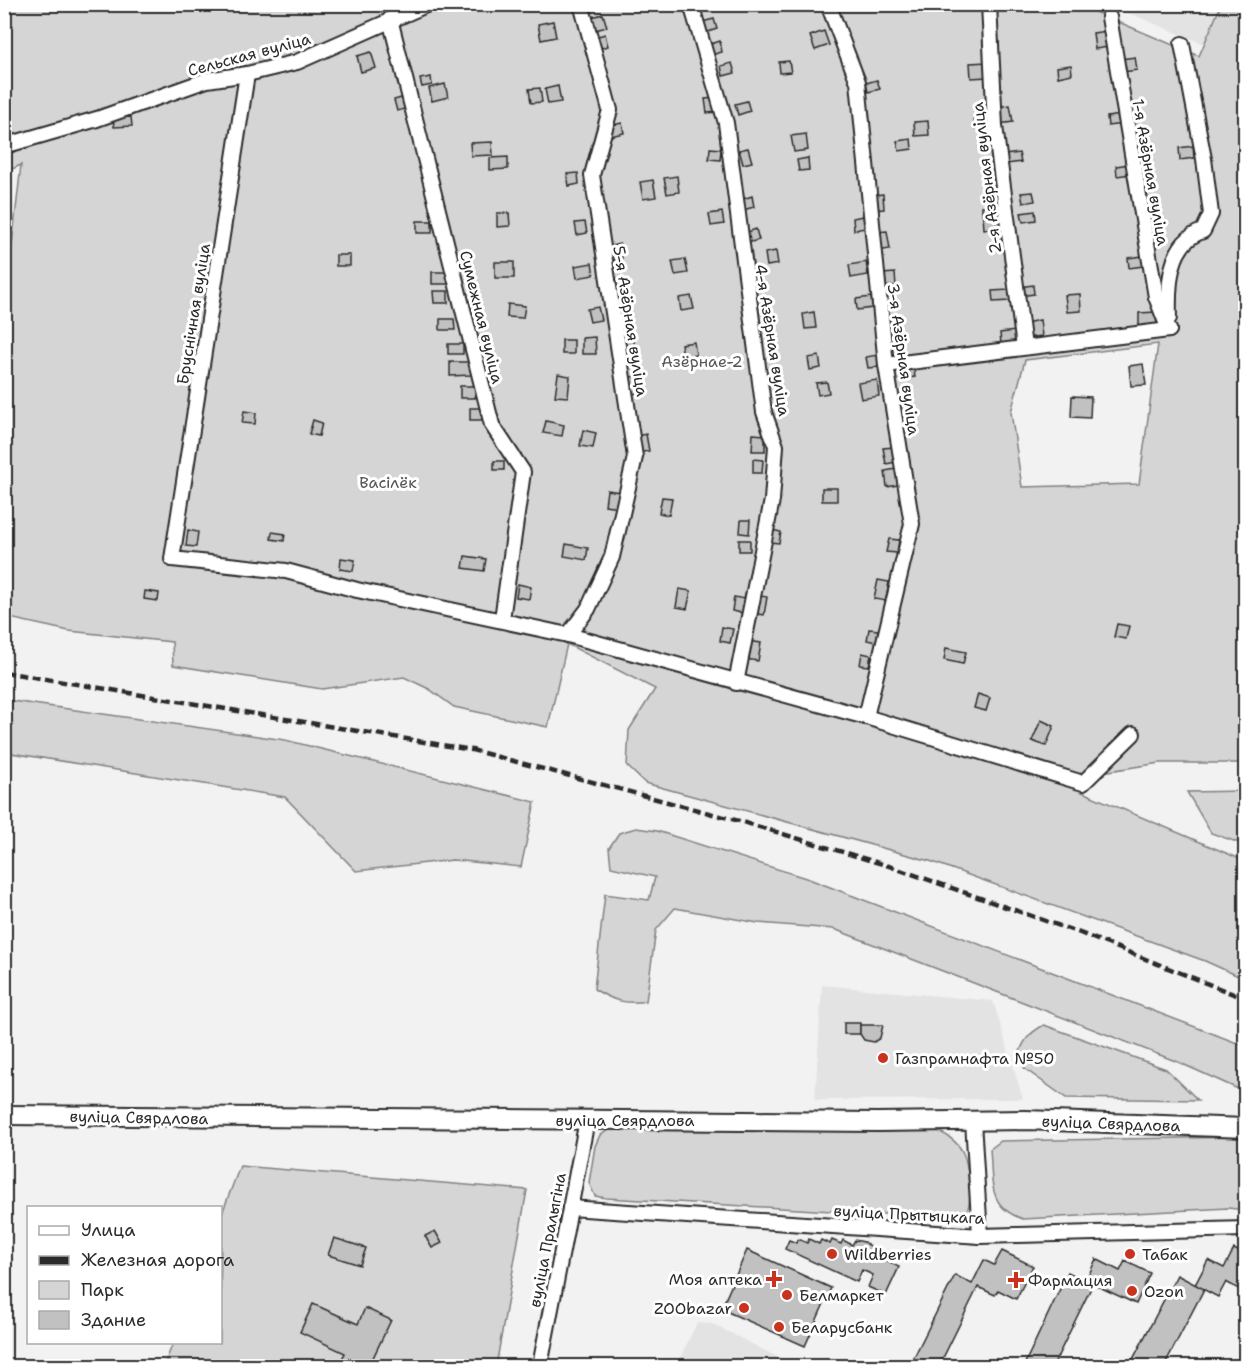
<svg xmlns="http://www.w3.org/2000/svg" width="1250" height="1371" font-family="'Shantell Sans',sans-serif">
<rect width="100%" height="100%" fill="#f2f2f2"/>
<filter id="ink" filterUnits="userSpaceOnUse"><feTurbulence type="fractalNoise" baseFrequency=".0167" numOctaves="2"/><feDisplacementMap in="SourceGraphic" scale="12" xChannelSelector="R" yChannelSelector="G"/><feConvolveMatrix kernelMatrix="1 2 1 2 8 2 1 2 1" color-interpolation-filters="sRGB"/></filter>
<g filter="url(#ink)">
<g fill="#e3e3e3">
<polygon points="1109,5 1221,5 1204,44"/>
<polygon points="822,985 993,1001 1023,1099 815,1100"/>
<polygon points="697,1323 713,1324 795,1366 676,1366"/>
</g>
<g fill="#d5d5d5" stroke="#808080" stroke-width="1.5" fill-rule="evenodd">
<path d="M1076 4 1199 56 1221 5H1245V763H1160L1096 773 1082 792 1245 861V979L1205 961 930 861 645 783 627 766 629 730 655 689 567 644 548 727 454 707 429 689 404 677 322 689 173 665 172 642 69 631 5 617 4 315 21 165 5 172 4 5ZM1158 344 1139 484 1022 487 1011 412 1025 360Z"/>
<polygon points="5,700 285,740 535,802 521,867 453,860 356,871 285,797 5,752"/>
<polygon points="1245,791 1245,845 1211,833 1187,792"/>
<path d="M636 828 657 831 809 879 1245 1046V1092L1178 1062 834 929 758 923 675 908 656 930 646 1001C624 1005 612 1000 594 989L605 894 649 900 655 877 611 867 609 848 619 833Z"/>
<path d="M1044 1025 1166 1069 1198 1100 1066 1098 1025 1069 1018 1057C1023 1041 1029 1033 1044 1025Z"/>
<path d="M613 1128H930C942 1132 957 1140 963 1153 968 1163 972 1198 968 1208 965 1215 959 1216 953 1218L606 1198 595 1196 589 1183 595 1146 600 1135Z"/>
<path d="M1245 1137V1210L1228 1208 1023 1219C987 1207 993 1182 990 1149L1001 1141Z"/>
<polygon points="240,1166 527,1190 496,1366 164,1366 173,1343 220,1342 221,1216"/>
</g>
<g fill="#c1c1c1" stroke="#2b2b2b" stroke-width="1.5">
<polygon points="603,14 607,27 595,30 592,17"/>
<polygon points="714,19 717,29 705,33 702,22"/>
<polygon points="553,21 556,37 541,40 538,24"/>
<polygon points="824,31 829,45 815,50 810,36"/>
<polygon points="1107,31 1109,47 1095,49 1093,33"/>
<polygon points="605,34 608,46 598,49 595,37"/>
<polygon points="720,41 722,52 711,55 708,45"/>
<polygon points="371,52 376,68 361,72 357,56"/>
<polygon points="1135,57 1137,70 1123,72 1121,59"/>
<polygon points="789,61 791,72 780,73 779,62"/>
<polygon points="987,62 987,77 971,78 970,63"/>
<polygon points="732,63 735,73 723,76 721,66"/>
<polygon points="1071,65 1072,74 1058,77 1057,67"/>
<polygon points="431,77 432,85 422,87 420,79"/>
<polygon points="877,80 880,89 868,92 866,83"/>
<polygon points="445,84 448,97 432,101 429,88"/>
<polygon points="558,86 561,102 548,104 545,89"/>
<polygon points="540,88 542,102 531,103 529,89"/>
<polygon points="405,97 408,108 397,111 394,100"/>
<polygon points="716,98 717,112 707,113 705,99"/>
<polygon points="747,101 750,111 738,115 735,104"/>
<polygon points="1010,105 1013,122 999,124 996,107"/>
<polygon points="1121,115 1122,124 1108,126 1107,117"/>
<polygon points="989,116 990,127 975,129 974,118"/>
<polygon points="131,117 132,126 114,127 113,118"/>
<polygon points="928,121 929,135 915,136 914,122"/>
<polygon points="622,123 624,133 610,136 608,126"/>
<polygon points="806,134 808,150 794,152 791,136"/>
<polygon points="911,139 912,149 899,151 897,141"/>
<polygon points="492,142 493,155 471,156 470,143"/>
<polygon points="1193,146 1194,158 1180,160 1179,148"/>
<polygon points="710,148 721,149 720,160 709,159"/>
<polygon points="748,148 752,162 743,164 739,150"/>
<polygon points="1019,153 1021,162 1007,164 1005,155"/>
<polygon points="508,157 508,169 490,170 490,158"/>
<polygon points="808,158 809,170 799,171 797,160"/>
<polygon points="1130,164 1131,174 1117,176 1116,166"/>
<polygon points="578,173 579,184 569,186 567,174"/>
<polygon points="677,176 679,192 667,194 664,178"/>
<polygon points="653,180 656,197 643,199 640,182"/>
<polygon points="1033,192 1035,201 1023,203 1021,193"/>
<polygon points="883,194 884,209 873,210 872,195"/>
<polygon points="752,196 754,207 743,210 740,200"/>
<polygon points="998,204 999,212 982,214 982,206"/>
<polygon points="1035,211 1036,220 1023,222 1021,213"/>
<polygon points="722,212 724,224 711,226 709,214"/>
<polygon points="497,213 509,213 510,226 497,227"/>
<polygon points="1001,215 1002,227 984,229 983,216"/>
<polygon points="863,216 865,228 854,230 853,218"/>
<rect x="417" y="221" width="15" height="12"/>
<polygon points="585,222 587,233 577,235 575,223"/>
<polygon points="756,229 759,240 747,243 745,233"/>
<polygon points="887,231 890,249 878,251 876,232"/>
<polygon points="620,244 622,258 613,260 611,246"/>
<polygon points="776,251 778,264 767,266 765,253"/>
<rect x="336" y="255" width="14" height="11"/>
<polygon points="1142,256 1143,266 1129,268 1128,258"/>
<polygon points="685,259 688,273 675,275 672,261"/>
<rect x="495" y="262" width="19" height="16"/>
<polygon points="866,262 868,275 851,278 849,265"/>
<polygon points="592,263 594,275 577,278 575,266"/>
<polygon points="201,269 212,271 211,283 199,281"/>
<rect x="432" y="272" width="19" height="12"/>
<polygon points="895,273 896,286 883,287 882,274"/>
<polygon points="1033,285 1034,294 1020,296 1019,287"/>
<polygon points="622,288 625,304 616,306 613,289"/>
<polygon points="1009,290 1010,301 993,302 992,291"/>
<polygon points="433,291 448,291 448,303 434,303"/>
<polygon points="1080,294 1081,311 1067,312 1065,295"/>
<polygon points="691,296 694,309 681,311 679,298"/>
<polygon points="871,297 873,308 857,310 856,299"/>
<polygon points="508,304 525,306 523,318 507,317"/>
<polygon points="598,307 601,320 590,322 587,309"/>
<polygon points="814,312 816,328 805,329 803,314"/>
<polygon points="1156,312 1157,327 1139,327 1139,313"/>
<polygon points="897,314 898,326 887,327 886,315"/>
<polygon points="440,319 454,319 455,330 440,330"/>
<polygon points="1040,320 1042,336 1027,338 1025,323"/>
<polygon points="1015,331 1016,342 1001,344 1000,333"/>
<polygon points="633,333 635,350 622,352 619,336"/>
<polygon points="595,337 596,354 582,354 582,338"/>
<rect x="562" y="340" width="12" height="14"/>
<polygon points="694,342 696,355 683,357 681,344"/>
<rect x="448" y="344" width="15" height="10"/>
<polygon points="877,355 879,367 868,368 866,357"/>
<polygon points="819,356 821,368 810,370 808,358"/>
<polygon points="450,362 471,362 471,375 450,376"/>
<polygon points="1143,364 1146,385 1131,386 1129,366"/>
<polygon points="913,365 915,377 900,379 898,367"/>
<polygon points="558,374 570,376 568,397 555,396"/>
<polygon points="636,376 639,393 627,395 625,378"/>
<polygon points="877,380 879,396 861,399 858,383"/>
<polygon points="827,382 829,393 818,395 816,383"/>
<rect x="460" y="386" width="15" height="12"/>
<polygon points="1072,396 1091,397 1090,418 1071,417"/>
<rect x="470" y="408" width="12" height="12"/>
<polygon points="244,411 256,413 255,424 242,423"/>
<polygon points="313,420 322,423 319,436 309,434"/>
<polygon points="546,421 564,425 562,436 543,433"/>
<polygon points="583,430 596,433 593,448 580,446"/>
<polygon points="646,434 649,451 638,453 635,436"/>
<polygon points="753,434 765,435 765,451 752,451"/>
<polygon points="894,447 896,462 886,464 883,448"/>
<polygon points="753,459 763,460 762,473 753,473"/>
<rect x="494" y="461" width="10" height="9"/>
<polygon points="896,469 898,485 887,487 885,471"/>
<rect x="822" y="488" width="15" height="13"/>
<polygon points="607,490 620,492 618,507 605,505"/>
<polygon points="662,497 672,498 669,515 659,513"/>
<polygon points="741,520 750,520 749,534 740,533"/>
<polygon points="188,530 198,532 196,547 186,546"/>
<polygon points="772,530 781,532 779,543 770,542"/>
<polygon points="272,532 285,534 284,541 271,539"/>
<polygon points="889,539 899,540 897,553 886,552"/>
<rect x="739" y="540" width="11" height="11"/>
<polygon points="566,544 588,548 586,560 564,556"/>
<polygon points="465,556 486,559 484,571 463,568"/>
<polygon points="341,558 355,560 353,571 340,569"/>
<polygon points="878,580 889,582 886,601 874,599"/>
<polygon points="518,584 531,587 529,599 516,597"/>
<polygon points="679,589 691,591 687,609 676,607"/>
<polygon points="145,591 159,593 158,601 144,599"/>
<polygon points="755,595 767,597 764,615 752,613"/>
<polygon points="734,597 745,599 742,613 732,611"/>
<polygon points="1117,624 1129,626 1126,639 1114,637"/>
<polygon points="722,627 733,629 730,643 720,641"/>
<polygon points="869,629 878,630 876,642 867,640"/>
<polygon points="748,641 761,643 758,661 745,659"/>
<polygon points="946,648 966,652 963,664 944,660"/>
<polygon points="862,653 871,655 869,666 860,665"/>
<polygon points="978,694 990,698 986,711 974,708"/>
<polygon points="1041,720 1054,726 1046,746 1032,741"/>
<rect x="844" y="1023" width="16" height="11"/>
<polygon points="860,1025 883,1025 880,1038 874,1042 864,1040 860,1034"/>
<polygon points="435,1231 442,1243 432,1248 425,1236"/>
<polygon points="334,1238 366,1248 360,1265 328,1255"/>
<polygon points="798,1239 807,1243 809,1239 819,1244 821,1240 830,1244 832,1240 841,1244 843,1240 852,1245 855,1240 864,1242 873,1248 871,1252 880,1256 879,1258 899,1267 886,1295 868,1287 873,1275 862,1270 857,1282 785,1249 789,1240 797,1243"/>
<polygon points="1234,1249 1246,1255 1246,1293 1226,1282 1218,1297 1195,1285 1208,1260 1224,1268"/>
<polygon points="747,1250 831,1288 805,1346 721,1309"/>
<polygon points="1002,1251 1033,1266 1016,1299 998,1290 995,1295 978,1287 939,1366 918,1366 911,1363 955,1275 972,1284 984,1260 994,1265"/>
<polygon points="1096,1259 1120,1271 1125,1261 1150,1273 1136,1304 1093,1284 1053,1366 1032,1366 1025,1363 1068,1272 1086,1281"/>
<polygon points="1177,1275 1204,1289 1164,1366 1137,1366 1131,1363"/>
<polygon points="313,1304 358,1324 365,1308 391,1320 369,1366 338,1366 345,1353 300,1332"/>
</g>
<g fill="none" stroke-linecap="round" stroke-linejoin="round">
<g stroke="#2b2b2b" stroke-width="18">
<g id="minor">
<polyline points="691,4 726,123 764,412 776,446 772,500 736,683"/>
<polyline points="828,4 858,82 886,365 912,524 866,717"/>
<polyline points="989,4 995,126 1024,347"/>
<polyline points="1109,17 1156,297 1169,330"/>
<polyline points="390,19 492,425 523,472 502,619"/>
<polyline points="247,74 172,559 286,571 357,590 568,635 866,717 1083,783 1133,734"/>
<polyline points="4,146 97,119 207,80 247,74 297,62 428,4"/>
<path d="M1169 318C1168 288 1168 242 1203 231L1211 214 1204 159 1182 44"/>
<polyline points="886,365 1169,330"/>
<polyline points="568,635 588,609 612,557 635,457 592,175 610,110 581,4"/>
<polyline points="973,1121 980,1236"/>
<polyline points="570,1208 980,1236 1246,1229"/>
<polyline points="540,1366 587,1120"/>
</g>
</g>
<g stroke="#2b2b2b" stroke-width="22">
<polyline id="major" points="4,1115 878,1122 1025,1120 1246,1128"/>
</g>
<use href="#minor" stroke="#fff" stroke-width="14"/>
<use href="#major" stroke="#fff" stroke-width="18"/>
<polyline stroke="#2b2b2b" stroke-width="4.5" stroke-dasharray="9 4.5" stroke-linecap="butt" points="4,672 472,750 743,822 889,866 1080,933 1246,999"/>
</g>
</g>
<g fill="#c8321e" stroke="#fff" stroke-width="2">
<circle cx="883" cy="1058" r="6"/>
<circle cx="832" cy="1254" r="6"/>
<circle cx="1130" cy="1254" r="6"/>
<path d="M771 1270h6v6h6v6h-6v6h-6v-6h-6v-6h6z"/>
<path d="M1013 1271h6v6h6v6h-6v6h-6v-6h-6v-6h6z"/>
<circle cx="1132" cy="1291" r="6"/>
<circle cx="787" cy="1295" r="6"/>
<circle cx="744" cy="1308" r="6"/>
<circle cx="779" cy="1327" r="6"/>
</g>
<g text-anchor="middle" stroke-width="6" stroke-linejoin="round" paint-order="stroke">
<g font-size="16" fill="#2b2b2b" stroke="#fff">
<text transform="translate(249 54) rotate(-15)" y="6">Сельская вуліца</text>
<text transform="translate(1151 172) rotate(80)" y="6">1-я Азёрная вуліца</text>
<text transform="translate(986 178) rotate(-97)" y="6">2-я Азёрная вуліца</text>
<text transform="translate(193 314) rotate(-81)" y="6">Бруснічная вуліца</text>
<text transform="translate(482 317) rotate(76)" y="6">Сумежная вуліца</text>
<text transform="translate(631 321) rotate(81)" y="6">5-я Азёрная вуліца</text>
<text transform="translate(773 340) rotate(81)" y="6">4-я Азёрная вуліца</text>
<text transform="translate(904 359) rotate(82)" y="6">3-я Азёрная вуліца</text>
<text transform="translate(139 1117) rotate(1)" y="6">вуліца Свярдлова</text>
<text x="625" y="1126">вуліца Свярдлова</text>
<text transform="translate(1111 1123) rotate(2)" y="6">вуліца Свярдлова</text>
<text transform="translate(909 1214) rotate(3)" y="6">вуліца Прытыцкага</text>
<text transform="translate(547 1240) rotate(-79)" y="6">вуліца Пралыгіна</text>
</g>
<g font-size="16" fill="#565656" stroke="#fff">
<text x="702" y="367">Азёрнае-2</text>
<text x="388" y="488">Васілёк</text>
</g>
<g font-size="16" fill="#2b2b2b" stroke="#fff" text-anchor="start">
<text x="895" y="1064">Газпрамнафта №50</text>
<text x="844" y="1260">Wildberries</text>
<text x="1142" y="1260">Табак</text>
<text x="762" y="1285" text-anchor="end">Моя аптека</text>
<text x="1028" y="1286">Фармация</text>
<text x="1144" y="1297">Ozon</text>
<text x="799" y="1301">Белмаркет</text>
<text x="732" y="1314" text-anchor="end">ZOObazar</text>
<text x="791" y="1333">Беларусбанк</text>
</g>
</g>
<rect width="1250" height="1371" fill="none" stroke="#fff" stroke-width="24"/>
<rect x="12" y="12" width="1226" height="1347" fill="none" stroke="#2b2b2b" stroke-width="2" filter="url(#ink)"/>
<rect x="27" y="1206" width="195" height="138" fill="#ffffff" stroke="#aaaaaa" stroke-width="1.5"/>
<rect x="39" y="1226" width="30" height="9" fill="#ffffff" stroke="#aaaaaa" stroke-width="1.5"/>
<text x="81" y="1236" font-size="18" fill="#2b2b2b">Улица</text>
<rect x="39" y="1256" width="30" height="9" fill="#2b2b2b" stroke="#aaaaaa" stroke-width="1.5"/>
<text x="81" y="1266" font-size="18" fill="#2b2b2b">Железная дорога</text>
<rect x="39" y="1281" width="30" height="18" fill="#d5d5d5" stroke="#aaaaaa" stroke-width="1.5"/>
<text x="81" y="1296" font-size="18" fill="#2b2b2b">Парк</text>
<rect x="39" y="1311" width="30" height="18" fill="#c1c1c1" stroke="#aaaaaa" stroke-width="1.5"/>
<text x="81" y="1326" font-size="18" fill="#2b2b2b">Здание</text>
</svg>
